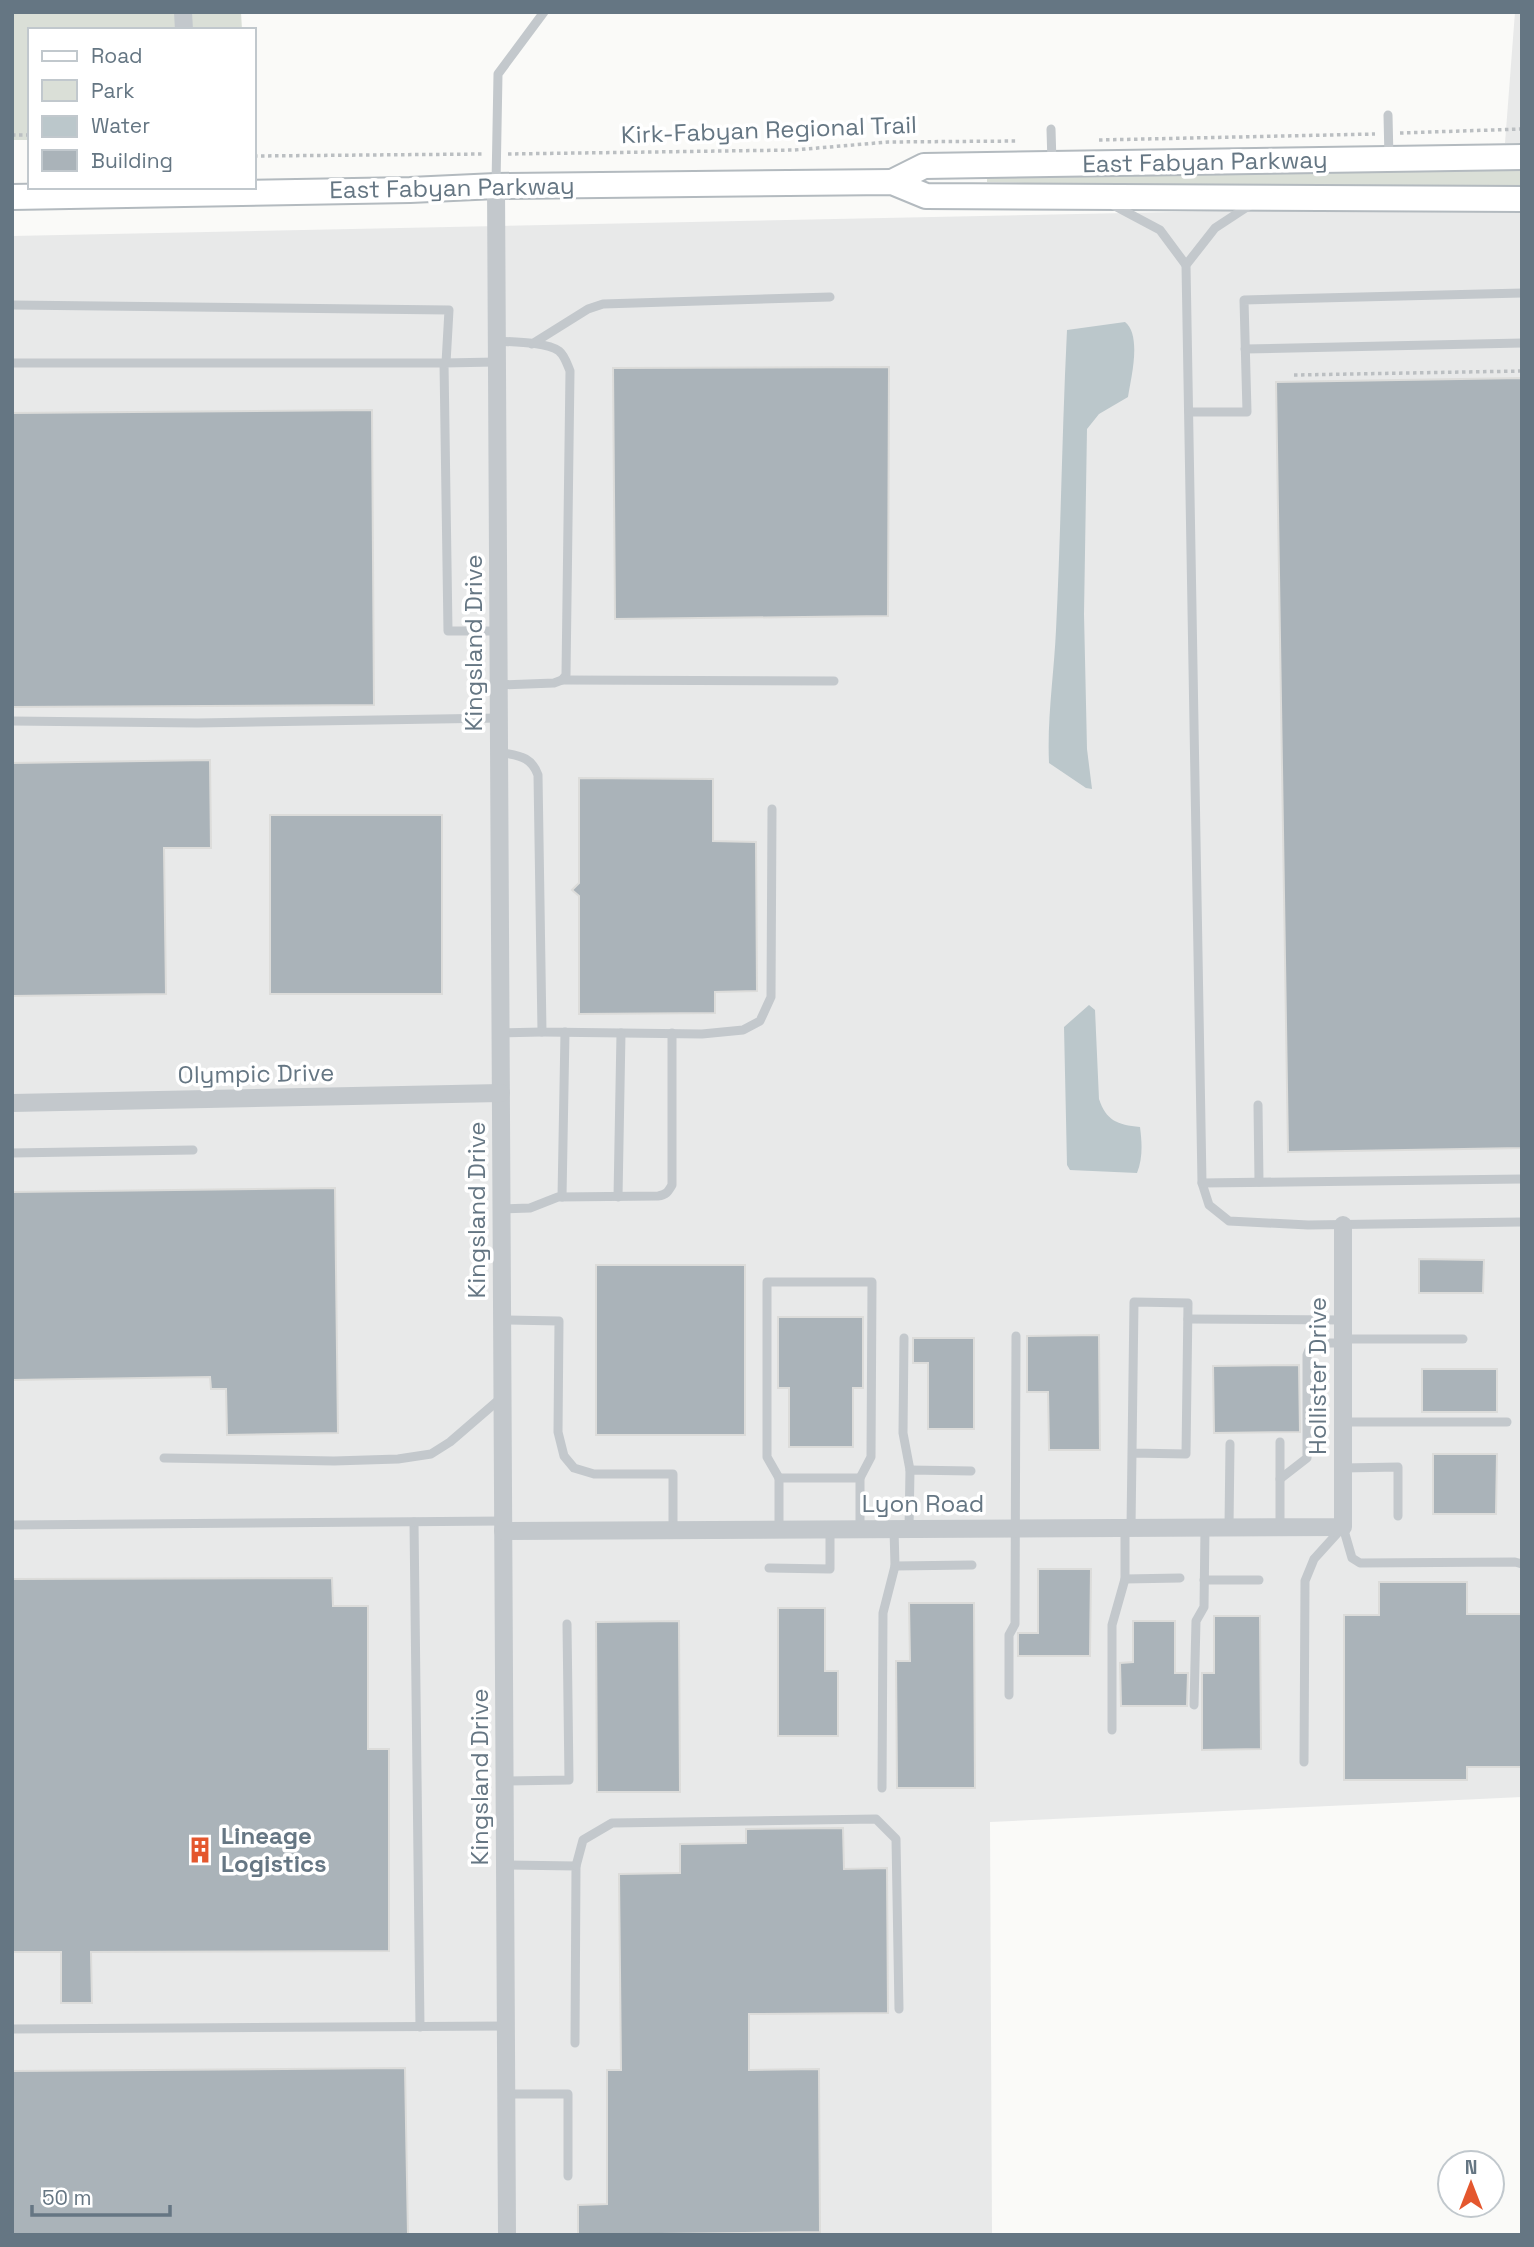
<svg xmlns="http://www.w3.org/2000/svg" width="1534" height="2247" font-family="'Space Grotesk',sans-serif">
<rect width="100%" height="100%" fill="#fafaf8"/>
<g fill="#e8e9e9">
<polygon points="1515,12 1522,12 1522,143 1505,143"/>
<polygon points="1373,208 1522,209 1522,1797 990,1822 992,2235 12,2235 12,236"/>
</g>
<g fill="#dadfd7">
<polygon points="12,12 241,12 242,30 30,30 30,140 12,140"/>
<polygon points="1522,169 1522,187 1101,185 987,182 987,178"/>
</g>
<g fill="#bbc7cb">
<path d="M1125 322C1142 335 1131 378 1128 397L1099 414 1087 429 1084 614 1087 749 1092 789 1086 788 1049 763C1047 718 1054 674 1056 630 1061 530 1062 430 1067 330Z"/>
<path d="M1089 1005 1095 1010 1099 1099C1106 1120 1117 1125 1140 1127 1142 1142 1143 1158 1137 1173L1070 1170 1067 1165 1064 1027Z"/>
</g>
<g fill="#aab3b9" stroke="#dcdcda" stroke-width="2">
<polygon points="889,367 888,616 615,619 613,368"/>
<polygon points="1522,378 1522,1148 1288,1152 1276,382"/>
<polygon points="372,410 374,705 12,707 12,413"/>
<polygon points="210,760 211,848 164,848 166,994 12,996 12,763"/>
<polygon points="579,778 713,779 713,841 756,842 757,991 715,992 715,1013 579,1014 579,896 572,890 579,883"/>
<rect x="270" y="815" width="172" height="179"/>
<polygon points="335,1188 338,1433 227,1435 226,1389 211,1389 210,1377 12,1380 12,1192"/>
<polygon points="1419,1259 1484,1260 1483,1293 1419,1293"/>
<rect x="596" y="1265" width="149" height="170"/>
<polygon points="778,1317 863,1317 863,1388 853,1388 853,1447 789,1447 789,1388 778,1388"/>
<polygon points="1099,1335 1100,1450 1049,1450 1048,1392 1027,1392 1027,1336"/>
<polygon points="913,1338 974,1338 974,1429 928,1429 928,1363 913,1363"/>
<polygon points="1299,1365 1300,1432 1214,1433 1213,1366"/>
<rect x="1422" y="1369" width="75" height="43"/>
<polygon points="1433,1454 1497,1454 1496,1514 1433,1514"/>
<polygon points="1038,1569 1091,1569 1090,1656 1018,1656 1018,1633 1038,1633"/>
<polygon points="332,1578 333,1606 368,1606 368,1749 389,1749 389,1951 91,1952 92,2003 61,2003 61,1952 12,1952 12,1579"/>
<polygon points="1379,1582 1467,1582 1467,1614 1522,1614 1522,1767 1467,1767 1467,1780 1344,1780 1344,1615 1379,1615"/>
<polygon points="909,1603 974,1603 975,1788 897,1788 896,1661 910,1661"/>
<polygon points="778,1608 825,1608 825,1671 838,1671 838,1736 778,1736"/>
<polygon points="1214,1616 1260,1616 1261,1749 1202,1750 1202,1673 1214,1673"/>
<polygon points="679,1621 680,1792 597,1792 596,1622"/>
<polygon points="1133,1621 1175,1621 1175,1673 1188,1673 1187,1706 1121,1706 1120,1663 1133,1662"/>
<polygon points="843,1828 844,1869 887,1868 888,2013 749,2014 749,2070 819,2069 820,2232 578,2235 578,2205 607,2204 607,2070 621,2070 619,1874 680,1873 680,1844 746,1843 746,1829"/>
<polygon points="405,2068 408,2235 12,2235 12,2071"/>
</g>
<g fill="none" stroke-linecap="round" stroke-linejoin="round">
<g stroke="#b3babf" stroke-width="28">
<g id="secondary">
<polyline points="892,182 924,166 1522,157"/>
<polyline points="12,197 410,190 496,186 892,182 926,196 1522,199"/>
</g>
</g>
<g stroke="#bbbfc2" stroke-width="3.5" stroke-dasharray="3.5 3.5" stroke-linecap="butt">
<polyline points="1400,133 1522,129"/>
<polyline points="12,135 30,135"/>
<polyline points="1099,140 1375,134"/>
<polyline points="508,154 794,150 888,142 1018,141"/>
<polyline points="254,156 483,154"/>
<polyline points="1294,375 1522,371"/>
</g>
<g stroke="#c3c8cc" stroke-width="9">
<polyline points="1388,115 1389,159"/>
<polyline points="1051,129 1052,163"/>
<polyline points="496,184 498,74 544,12"/>
<polyline points="1113,205 1160,230 1186,265"/>
<polyline points="1250,205 1215,228 1186,265 1202,1183 1209,1205 1229,1221 1308,1225 1522,1222"/>
<polyline points="12,305 449,310 446,363"/>
<path d="M496 341C512 342 547 342 559 351 565 356 567 364 570 371L566 675 562 680 554 683 498 685"/>
<polyline points="532,344 588,309 603,304 830,297"/>
<polyline points="1245,349 1522,343"/>
<polyline points="496,362 444,363 448,631 498,631"/>
<polyline points="12,363 444,363"/>
<polyline points="1189,412 1247,412 1244,300 1522,293"/>
<polyline points="562,680 834,681"/>
<polyline points="12,721 197,723 499,718"/>
<path d="M499 752C517 756 531 755 538 775L542 1032 702 1034 743 1030 760 1021 771 997 772 809"/>
<polyline points="500,1033 542,1032"/>
<polyline points="1258,1105 1259,1182"/>
<polyline points="12,1153 193,1150"/>
<polyline points="1202,1183 1522,1179"/>
<polyline points="562,1197 565,1032"/>
<polyline points="618,1197 621,1033"/>
<path d="M502 1209 530 1208 558 1197 658 1196C666 1195 668 1192 672 1185V1033"/>
<polyline points="1188,1319 1343,1320"/>
<polyline points="502,1320 559,1321 558,1432 564,1456 574,1468 594,1474 673,1474 673,1530"/>
<polyline points="904,1338 903,1433 910,1470"/>
<polyline points="1343,1339 1463,1339"/>
<polyline points="1343,1422 1507,1422"/>
<polyline points="164,1458 334,1461 398,1459 431,1454 450,1442 501,1398"/>
<polyline points="1343,1468 1398,1467 1398,1516"/>
<polyline points="779,1478 767,1457 767,1282 872,1282 871,1457 860,1478"/>
<polyline points="1280,1479 1307,1458 1307,1355 1310,1347 1319,1343 1343,1343"/>
<polyline points="414,1522 420,2027"/>
<polyline points="12,1525 503,1521"/>
<polyline points="1229,1527 1230,1444"/>
<polyline points="1280,1527 1280,1442"/>
<polyline points="1131,1528 1134,1302 1188,1303 1186,1454 1132,1453"/>
<polyline points="779,1529 779,1478 860,1478 860,1529"/>
<polyline points="894,1529 895,1566 972,1565"/>
<polyline points="909,1529 910,1470 971,1471"/>
<polyline points="769,1568 830,1569 830,1529"/>
<polyline points="1125,1579 1180,1578"/>
<polyline points="1204,1580 1259,1580"/>
<polyline points="1009,1695 1009,1635 1015,1624 1016,1336"/>
<polyline points="1194,1705 1196,1621 1204,1607 1205,1528"/>
<polyline points="1112,1730 1112,1625 1125,1579 1125,1528"/>
<polyline points="1304,1762 1305,1581 1314,1559 1343,1527 1352,1558 1360,1563 1515,1562 1522,1564"/>
<polyline points="504,1781 569,1780 567,1624"/>
<polyline points="882,1788 883,1613 895,1566"/>
<polyline points="505,1865 576,1866 575,2043"/>
<polyline points="576,1866 583,1840 612,1823 876,1819 896,1839 899,2009"/>
<polyline points="12,2029 506,2026"/>
<polyline points="506,2094 568,2094 568,2176"/>
</g>
<g stroke="#c3c8cc" stroke-width="18">
<polyline points="183,12 184,30"/>
<polyline points="496,186 507,2235"/>
<polyline points="12,1103 501,1093"/>
<polyline points="503,1531 1343,1527 1343,1225"/>
</g>
<use href="#secondary" stroke="#fff" stroke-width="24"/>
</g>
<defs>
<g id="building-bare" transform="scale(2.1)"><path d="M-4-6H4V6H1V3H-1V6H-4ZM-2.5-4.3h1.7v1.8h-1.7ZM.8-4.3h1.7v1.8H.8ZM-2.5-1h1.7V.8h-1.7ZM.8-1h1.7V.8H.8Z" fill="#e4572e" stroke="#fff" stroke-width="2.5" paint-order="stroke"/></g>
</defs>
<g fill-rule="evenodd">
<use href="#building-bare" x="200" y="1850"/>
</g>
<g text-anchor="middle" stroke-width="7" stroke-linejoin="round" paint-order="stroke">
<g font-size="24" fill="#657683" stroke="#fff">
<text transform="translate(769 130) rotate(-2)" y="8">Kirk-Fabyan Regional Trail</text>
<text transform="translate(1205 162) rotate(-1)" y="8">East Fabyan Parkway</text>
<text transform="translate(452 188) rotate(-1)" y="8">East Fabyan Parkway</text>
<text transform="translate(474 643) rotate(-90)" y="8">Kingsland Drive</text>
<text transform="translate(256 1074) rotate(-1)" y="8">Olympic Drive</text>
<text transform="translate(477 1210) rotate(-90)" y="8">Kingsland Drive</text>
<text transform="translate(1318 1376) rotate(-90)" y="8">Hollister Drive</text>
<text x="923" y="1512">Lyon Road</text>
<text transform="translate(480 1777) rotate(-90)" y="8">Kingsland Drive</text>
</g>
<g font-size="24" font-weight="bold" fill="#657683" stroke="#fff" text-anchor="start">
<text x="221" y="1844">Lineage<tspan x="221" dy="28">Logistics</tspan></text>
</g>
</g>
<rect width="1534" height="2247" fill="none" stroke="#657683" stroke-width="28"/>
<rect x="28" y="28" width="228" height="161" fill="#ffffff" stroke="#c1c8cd" stroke-width="2"/>
<rect x="42" y="51" width="35" height="10" fill="#ffffff" stroke="#c1c8cd" stroke-width="2"/>
<text x="91" y="63" font-size="21" fill="#657683">Road</text>
<rect x="42" y="80" width="35" height="21" fill="#dadfd7" stroke="#c1c8cd" stroke-width="2"/>
<text x="91" y="98" font-size="21" fill="#657683">Park</text>
<rect x="42" y="116" width="35" height="21" fill="#bbc7cb" stroke="#c1c8cd" stroke-width="2"/>
<text x="91" y="133" font-size="21" fill="#657683">Water</text>
<rect x="42" y="150" width="35" height="21" fill="#aab3b9" stroke="#c1c8cd" stroke-width="2"/>
<text x="91" y="168" font-size="21" fill="#657683">Building</text>
<g transform="translate(1471 2184)"><circle r="33" fill="#ffffff" stroke="#c1c8cd" stroke-width="2"/>
<path d="M0-5L12 26L0 18L-12 26Z" fill="#e4572e"/>
<text y="-10" font-size="19" font-weight="bold" text-anchor="middle" fill="#657683">N</text>
</g>
<path d="M32 2205v10h138v-10" fill="none" stroke="#657683" stroke-width="3.5"/>
<text x="42" y="2205" font-size="21" fill="#657683" stroke="#ffffff" stroke-width="5" paint-order="stroke">50 m</text>
</svg>
